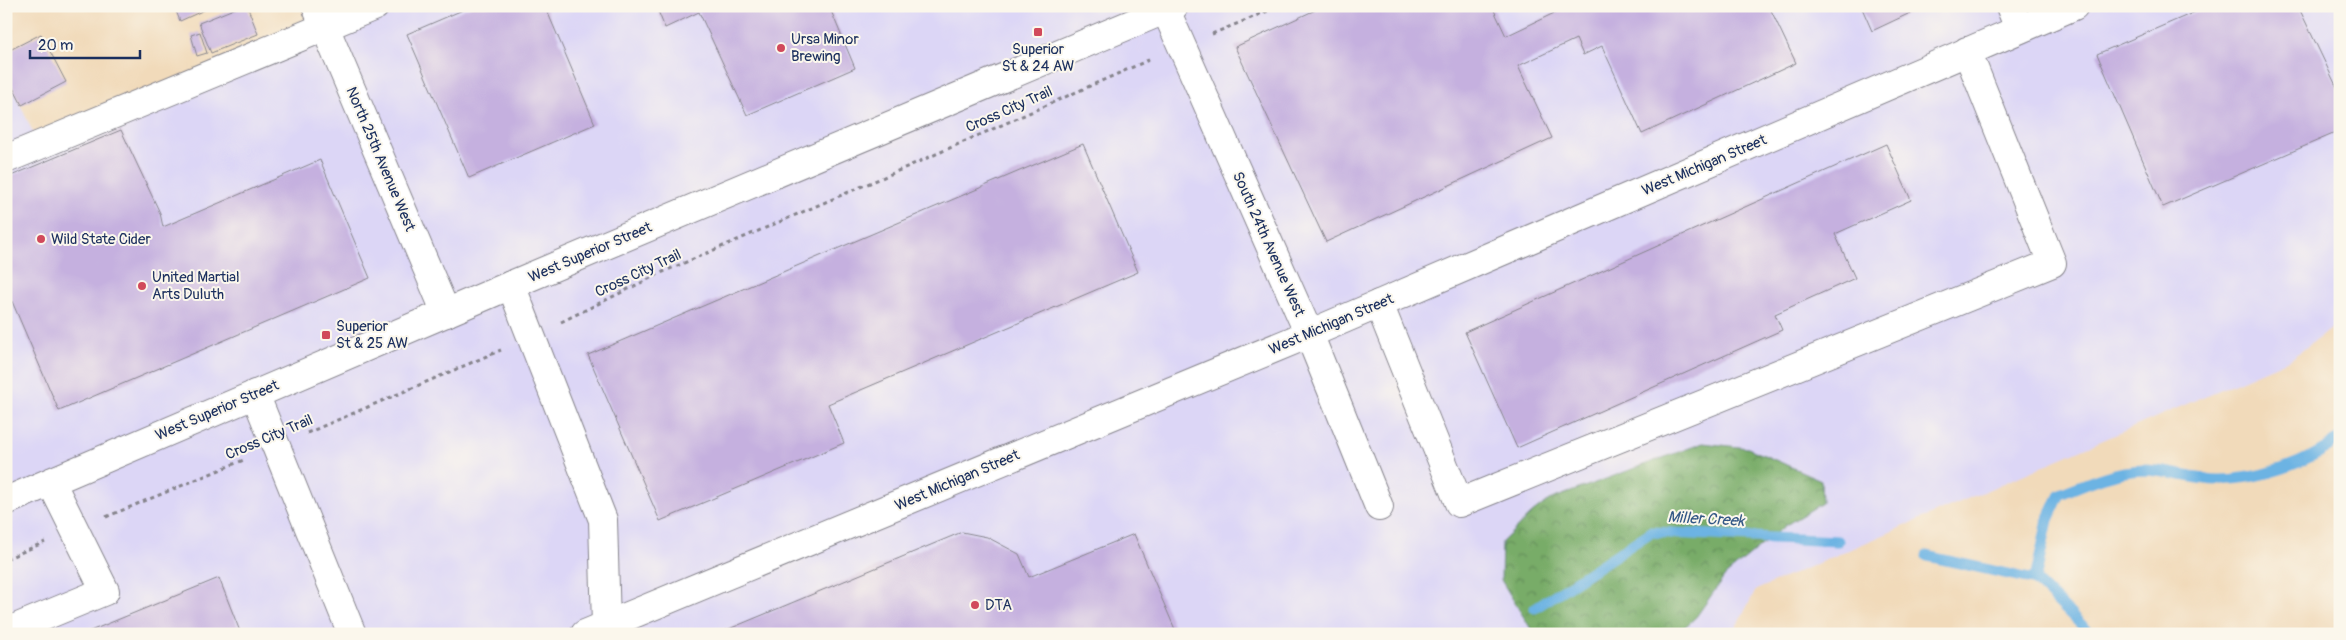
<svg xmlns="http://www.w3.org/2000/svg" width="2346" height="640" font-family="Pangolin,sans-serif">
<defs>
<pattern id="forest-crowns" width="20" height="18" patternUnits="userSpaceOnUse" patternTransform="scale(1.25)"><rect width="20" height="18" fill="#78ac68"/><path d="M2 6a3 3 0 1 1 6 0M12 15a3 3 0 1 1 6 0" fill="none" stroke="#628c59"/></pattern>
</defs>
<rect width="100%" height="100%" fill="#fbf7ec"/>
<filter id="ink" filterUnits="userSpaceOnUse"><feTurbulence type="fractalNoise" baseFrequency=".02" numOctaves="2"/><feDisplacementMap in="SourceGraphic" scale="10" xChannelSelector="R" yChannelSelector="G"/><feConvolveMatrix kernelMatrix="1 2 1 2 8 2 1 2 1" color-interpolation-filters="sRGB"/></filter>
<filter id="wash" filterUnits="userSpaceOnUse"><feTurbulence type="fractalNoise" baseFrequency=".0096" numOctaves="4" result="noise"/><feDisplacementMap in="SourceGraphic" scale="20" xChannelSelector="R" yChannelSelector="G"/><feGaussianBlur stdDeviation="1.12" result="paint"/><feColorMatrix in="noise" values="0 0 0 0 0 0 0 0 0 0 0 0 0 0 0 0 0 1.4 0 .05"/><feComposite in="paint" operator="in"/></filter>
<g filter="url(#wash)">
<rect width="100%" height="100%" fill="#f1daba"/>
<polygon fill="#dcd6f6" points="375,6 2340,6 2340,322 2291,359 1756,590 1732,634 6,634 6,73 39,146"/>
<polygon fill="url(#forest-crowns)" stroke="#4a6e63" points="1703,443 1748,448 1821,480 1822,503 1786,525 1725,576 1696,617 1677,634 1534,634 1501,580 1502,542 1532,513 1549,500"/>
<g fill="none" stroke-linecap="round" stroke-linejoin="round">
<g stroke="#6cb3e3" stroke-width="11">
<polyline points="1927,556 2035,580 2091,634"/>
<path d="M2035 580 2048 520 2060 494C2087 483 2113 471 2143 470 2169 470 2194 480 2219 480 2261 479 2307 464 2340 438"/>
<polyline points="1535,608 1651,532 1838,541"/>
</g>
</g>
<g id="blocks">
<g fill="#c5b0df">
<polygon points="174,6 213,6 180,21"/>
<polygon points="241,6 247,6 258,34 211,53 199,23"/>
<polygon points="472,6 545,6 595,124 469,178 407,34"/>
<polygon points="656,6 829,6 855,68 747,115 699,12 665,28"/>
<polygon points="1324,6 1492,6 1506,36 1569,6 1769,6 1796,63 1642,134 1602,46 1583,55 1576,39 1518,66 1552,138 1326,242 1235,47"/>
<polygon points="1861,6 1925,6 1872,31"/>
<polygon points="2209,6 2298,6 2340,94 2340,131 2163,207 2097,54"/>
<polygon points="200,32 207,53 197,56 191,35"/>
<polygon points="41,34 66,82 22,105 6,74 6,52"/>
<polygon points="121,130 160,213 163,227 320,160 370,278 59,411 11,299 6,301 6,178"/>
<polygon points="1083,144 1138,272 828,404 844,443 660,521 588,355"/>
<polygon points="1886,144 1911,200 1835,234 1855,278 1775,314 1782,330 1517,448 1465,332"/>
<polygon points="962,532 987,537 1019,554 1029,577 1134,534 1177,634 717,634"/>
<polygon points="219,578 241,634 83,634"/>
</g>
</g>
</g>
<g filter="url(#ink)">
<use href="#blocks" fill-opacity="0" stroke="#86848c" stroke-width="1"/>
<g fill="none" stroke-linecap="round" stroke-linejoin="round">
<g stroke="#86848c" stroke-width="30">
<g id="minor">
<polyline points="316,6 446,313"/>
<polyline points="1164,6 1309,334 1379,507"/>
<polyline points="2010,6 2019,29"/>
<polyline points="6,159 375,6"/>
<polyline points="511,285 603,520 606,625"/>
<polyline points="1379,304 1459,503 2052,263 1967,51"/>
<polyline points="255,394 352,634"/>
<polyline points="6,501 511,285 1174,6"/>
<polyline points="6,632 105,591 51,482"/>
<polyline points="585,634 1309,334 2074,6"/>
</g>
</g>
<g stroke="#86848c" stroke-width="3" stroke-dasharray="4 4" stroke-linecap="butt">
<polyline points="1212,34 1280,6"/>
<polyline points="561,322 663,272 900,170 1151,59"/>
<polyline points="307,433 501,350"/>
<polyline points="106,517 246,459"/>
<polyline points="6,559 45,542"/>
</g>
<use href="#minor" stroke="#fff" stroke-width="28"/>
</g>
</g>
<g fill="#d1495b" stroke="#fbf7ec" stroke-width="2">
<rect x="1033" y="27" width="10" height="10" rx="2.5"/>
<circle cx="781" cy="48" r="5"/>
<circle cx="41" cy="239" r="5"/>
<circle cx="142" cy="286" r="5"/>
<rect x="321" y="330" width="10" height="10" rx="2.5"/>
<circle cx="975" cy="605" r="5"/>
</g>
<g text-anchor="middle" stroke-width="4" stroke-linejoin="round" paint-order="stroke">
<g font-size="15" fill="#1b2f5e" stroke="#fbf7ec" text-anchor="start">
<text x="791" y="44">Ursa Minor<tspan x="791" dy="17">Brewing</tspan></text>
<text x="1038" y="54" text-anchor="middle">Superior<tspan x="1038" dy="17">St &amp; 24 AW</tspan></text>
<text x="51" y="244">Wild State Cider</text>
<text x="152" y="282">United Martial<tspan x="152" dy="17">Arts Duluth</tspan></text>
<text x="336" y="331">Superior<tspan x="336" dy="17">St &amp; 25 AW</tspan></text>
<text x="985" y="610">DTA</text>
</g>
<g font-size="15" fill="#1b2f5e" stroke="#fbf7ec">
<text transform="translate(1009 109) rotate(-24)" y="5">Cross City Trail</text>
<text transform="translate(381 159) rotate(67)" y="5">North 25th Avenue West</text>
<text transform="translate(1704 165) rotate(-23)" y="5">West Michigan Street</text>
<text transform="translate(1269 244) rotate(66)" y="5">South 24th Avenue West</text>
<text transform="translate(590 252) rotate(-23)" y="5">West Superior Street</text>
<text transform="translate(638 273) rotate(-25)" y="5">Cross City Trail</text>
<text transform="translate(1331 324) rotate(-23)" y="5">West Michigan Street</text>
<text transform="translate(217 410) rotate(-23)" y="5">West Superior Street</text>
<text transform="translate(269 437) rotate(-23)" y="5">Cross City Trail</text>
<text transform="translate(957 480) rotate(-23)" y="5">West Michigan Street</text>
</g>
<g font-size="16" font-style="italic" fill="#335786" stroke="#fbf7ec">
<text transform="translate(1706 518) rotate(3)" y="6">Miller Creek</text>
</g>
</g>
<rect width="2346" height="640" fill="none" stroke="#fbf7ec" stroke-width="25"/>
<path d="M30 50v8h110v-8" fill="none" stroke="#1b2f5e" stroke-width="2.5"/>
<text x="38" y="50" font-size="15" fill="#1b2f5e" stroke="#fbf7ec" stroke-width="4" paint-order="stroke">20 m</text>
</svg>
